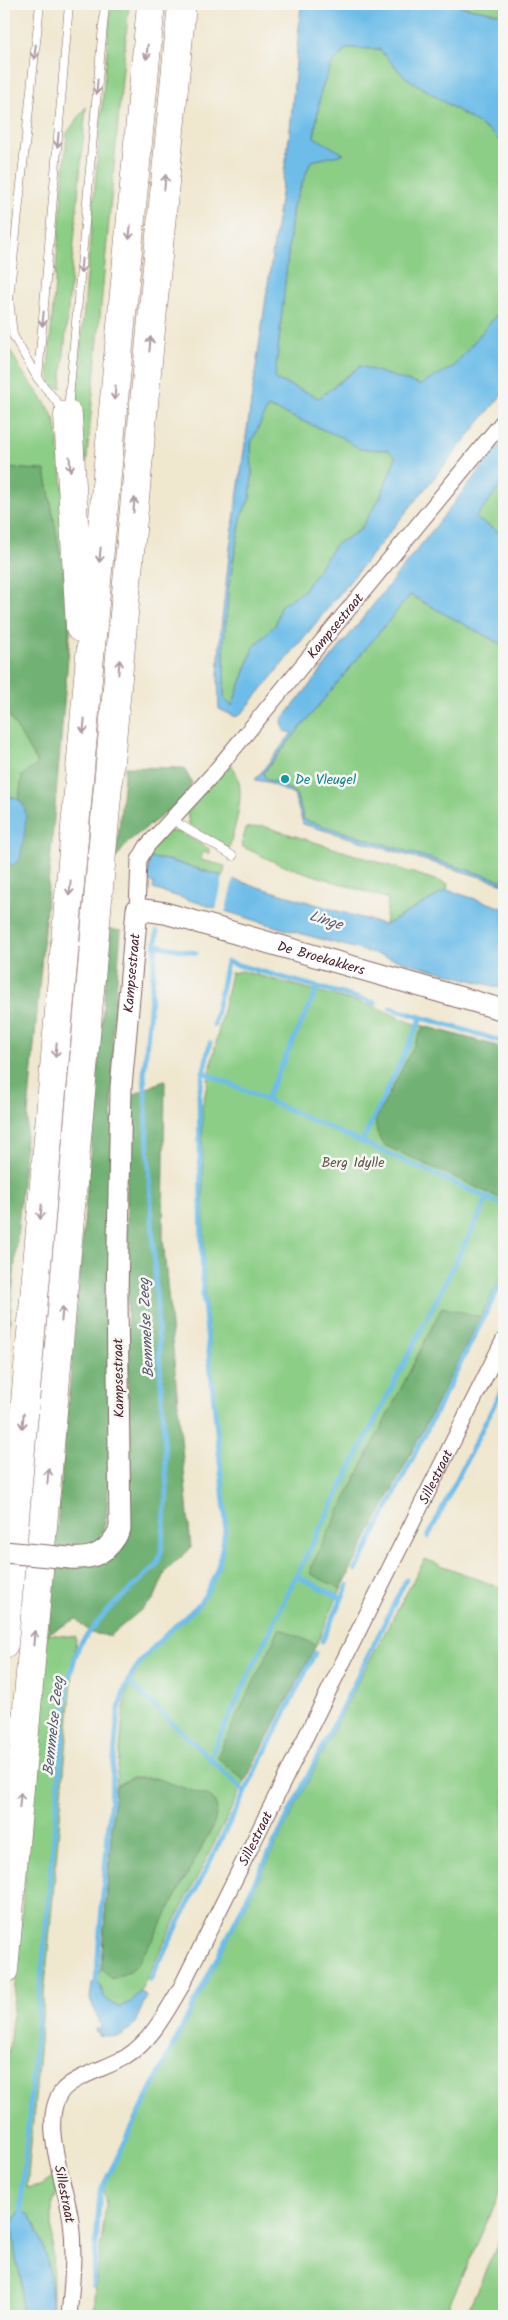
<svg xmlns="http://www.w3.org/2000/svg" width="508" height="2320" font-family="Kalam,sans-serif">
<rect width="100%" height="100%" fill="#f6f6f2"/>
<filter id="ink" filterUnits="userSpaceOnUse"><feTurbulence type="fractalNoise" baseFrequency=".02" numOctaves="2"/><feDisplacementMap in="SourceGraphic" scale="10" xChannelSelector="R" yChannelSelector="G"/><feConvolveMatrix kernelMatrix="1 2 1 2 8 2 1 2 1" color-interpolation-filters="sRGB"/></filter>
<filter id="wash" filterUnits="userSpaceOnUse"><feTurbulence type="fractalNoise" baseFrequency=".0096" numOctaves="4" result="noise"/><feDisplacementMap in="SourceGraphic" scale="20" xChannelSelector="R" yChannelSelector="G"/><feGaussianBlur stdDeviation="1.12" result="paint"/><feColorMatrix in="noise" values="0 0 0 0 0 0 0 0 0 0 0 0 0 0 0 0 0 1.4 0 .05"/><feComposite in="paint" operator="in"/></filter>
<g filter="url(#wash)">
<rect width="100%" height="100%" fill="#f0e7cf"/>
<g fill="#8cce86" stroke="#6b7658">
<polygon points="111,4 129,4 83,500 75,443 77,389"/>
<path d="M454 4H504V15C487 10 471 10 454 4Z"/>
<polygon points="347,48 379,49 404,76 491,132 504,145 504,306 453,367 420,386 360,366 319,398 275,379 293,206 311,161 343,154 314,138 321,90 332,64"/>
<polygon points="86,107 61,388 52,386 48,369 67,133"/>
<polygon points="4,339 21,370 49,408 56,423 74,587 68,658 69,604 45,471 4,468"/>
<polygon points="268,407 341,437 360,449 388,450 396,456 380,498 360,530 335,545 303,591 280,606 276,624 254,647 232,706 224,700 224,643 229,584 242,514 250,498 252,475 251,443"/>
<polygon points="504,482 504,535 475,518"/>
<polygon points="410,595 504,646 504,881 304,820 296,794 279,783 267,780 263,773"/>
<polygon points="4,712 7,712 38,764 22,776 19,800 14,797 4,796"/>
<path d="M230 763C250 786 235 824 229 849L189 824 187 812Z"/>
<polygon points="263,826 448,884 447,890 385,925 388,899 279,864 241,846 246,828"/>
<polygon points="170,831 182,833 209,849 209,854 203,852 201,860 225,866 223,876 168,860 149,858 150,851"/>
<path d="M242 971 376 1007 412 1023 504 1048V1271L341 1589 316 1645 245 1781 140 1992 131 2002 119 2007C106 2002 103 1998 100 1984L96 1982 101 1968C107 1895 111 1821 120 1749 122 1728 123 1697 132 1678 145 1647 177 1630 199 1606 219 1583 223 1551 226 1521L205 1290 202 1108 231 973Z"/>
<polygon points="425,1559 504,1589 504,2185 444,2316 94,2316 96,2283 106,2205 103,2189 359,1680"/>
<polygon points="47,1634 76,1637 27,2188 41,2185 54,2176 57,2192 52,2202 53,2310 49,2276 36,2224 16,2260 21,2277 22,2316 4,2316 4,2106"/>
<polygon points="504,2230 504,2316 465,2316"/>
</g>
<g fill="#71b173" stroke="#5e684f">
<path d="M4 468 45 470 69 604 68 658 4 1388V861L13 865 20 859C22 845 31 809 19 800L22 776 38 764 7 712H4Z"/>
<polygon points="125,767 184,768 192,783 181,801 129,841 116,858"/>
<path d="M110 929 121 931 113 1027 108 1490C107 1509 108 1546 82 1551 75 1553 63 1550 55 1549Z"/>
<polygon points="424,1026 504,1048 504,1200 384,1145 377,1132 375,1121"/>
<polygon points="165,1080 163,1238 191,1548 166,1571 154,1599 110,1636 90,1633 76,1619 47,1634 53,1566 77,1568 129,1521 126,1098"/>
<polygon points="442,1307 481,1317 341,1589 311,1574 310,1569"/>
<polygon points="280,1628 316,1645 245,1781 217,1757"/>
<polygon points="131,1778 155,1778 207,1796 214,1800 217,1809 214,1824 157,1932 137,1965 130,1971 112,1979 101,1968 115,1787"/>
</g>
<g fill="#6ebde9" stroke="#5c6e8a" fill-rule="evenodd">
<path d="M301 4H454C471 10 487 10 504 15V145L491 132 404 76 379 49 347 48 332 64 321 90 314 137 344 154 311 161 293 206 275 379 319 398 360 366 420 385 453 367 504 306V392L244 711 236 717 219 709 218 676 221 629 230 548 290 131ZM268 407 341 437 360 449 388 450 396 457 380 498 360 530 335 545 303 591 280 606 276 624 254 647 232 706 224 699V643L229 584 242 514 250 498 252 475 251 443Z"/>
<polygon points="504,440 504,482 475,518 504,535 504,646 410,595 263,773 267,780 279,783 296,794 304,820 504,881 504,884 303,824 294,795 267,782 255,780 292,733 284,731 282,720"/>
<path d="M4 796C10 797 18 797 22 803 30 812 22 847 20 859L13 865 4 861Z"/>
<polygon points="149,858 168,860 385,925 447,890 504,908 504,989 284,929 153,889 154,883 147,881"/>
<path d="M96 1982 100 1984C103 1997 106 2002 119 2007L131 2002 140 1992 145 1994 146 1998 135 2023 124 2035 116 2037 99 2035V2032H96L95 2029H100L101 2025 90 1999 92 1983Z"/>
<path d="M19 2212 29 2214C45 2237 54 2288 52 2316H22L21 2277 16 2260 12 2226Z"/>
</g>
<polygon fill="#f0e7cf" points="224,873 234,876 225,913 216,910"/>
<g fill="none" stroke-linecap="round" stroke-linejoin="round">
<g stroke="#6ebde9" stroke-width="5">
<polyline points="155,945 196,953"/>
<polyline points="390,1008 504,1042"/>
<polyline points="214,1025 227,962 375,1003"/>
<polyline points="203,1072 504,1205"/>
<polyline points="266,1099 318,987"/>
<polyline points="362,1142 421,1019"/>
<polyline points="428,1537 504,1385"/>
<polyline points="356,1570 504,1277"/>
<polyline points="296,1576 341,1598"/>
<polyline points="322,1641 348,1585"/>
<polyline points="128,1681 244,1791"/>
<polyline points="209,1759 296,1576 488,1198"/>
<polyline points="150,1980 315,1653"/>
<path d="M96 1982 117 1723C122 1677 142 1657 174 1627 182 1620 192 1612 199 1604 218 1579 223 1551 226 1521L203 1293 199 1093 210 1043"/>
<polyline points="23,2217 21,2203 68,1681 79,1645 106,1612 157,1565 162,1547 167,1491 144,1074 157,932"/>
<polyline points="93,2285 100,2192 406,1580"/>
</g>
</g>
</g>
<g filter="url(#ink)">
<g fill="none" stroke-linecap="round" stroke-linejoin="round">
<g stroke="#846564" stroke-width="9">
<g id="lane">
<polyline points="40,4 9,299 13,335 38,379 65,412"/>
<polyline points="38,378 69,4"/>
<polyline points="68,410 105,4"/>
<polyline points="171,819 233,856"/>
</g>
</g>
<g stroke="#846564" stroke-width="17">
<g id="street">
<path id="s1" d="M137 909 139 860 147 846 213 774 504 420"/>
<path id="s2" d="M69 2316C72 2285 75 2253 71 2221 67 2187 38 2121 62 2091 73 2077 109 2067 126 2057 151 2041 165 2014 180 1989L504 1339"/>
</g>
</g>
<g stroke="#846564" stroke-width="23">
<g id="secondary">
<path id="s3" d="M70 1558C94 1560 109 1552 120 1529L117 1297 121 1087 137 909 165 913 504 1010"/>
</g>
</g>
<g stroke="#846564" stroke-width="29">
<g id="highway">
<polyline points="68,415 80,628"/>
<polyline points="4,1644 88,678 151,4"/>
<polyline points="4,1970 111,751 182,4"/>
</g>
</g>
<use href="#lane" stroke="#fff" stroke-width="8"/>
<use href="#street" stroke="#fff" stroke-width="15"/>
<use href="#secondary" stroke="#fff" stroke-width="21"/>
<use href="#highway" stroke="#fff" stroke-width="28"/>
<g stroke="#846564" stroke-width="23" stroke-linecap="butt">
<polyline id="secondary-bridge" points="4,1552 70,1558"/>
</g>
<use href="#secondary-bridge" stroke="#fff" stroke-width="21"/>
</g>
<defs><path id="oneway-shaft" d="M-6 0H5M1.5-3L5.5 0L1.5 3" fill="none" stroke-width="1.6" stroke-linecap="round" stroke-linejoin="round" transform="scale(1.25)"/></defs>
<g stroke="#ae9aa0">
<use href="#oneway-shaft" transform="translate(35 52) rotate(96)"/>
<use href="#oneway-shaft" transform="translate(147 52) rotate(95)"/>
<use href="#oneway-shaft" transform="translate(97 87) rotate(95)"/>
<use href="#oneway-shaft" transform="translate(58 140) rotate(95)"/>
<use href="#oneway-shaft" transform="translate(165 182) rotate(-85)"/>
<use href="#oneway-shaft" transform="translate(130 232) rotate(95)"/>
<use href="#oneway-shaft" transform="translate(81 266) rotate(95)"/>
<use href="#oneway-shaft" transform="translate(43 319) rotate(95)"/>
<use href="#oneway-shaft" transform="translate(150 344) rotate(-85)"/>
<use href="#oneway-shaft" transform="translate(115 393) rotate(95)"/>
<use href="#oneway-shaft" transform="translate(70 464) rotate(87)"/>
<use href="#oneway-shaft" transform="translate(134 505) rotate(-85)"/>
<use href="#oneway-shaft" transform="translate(100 555) rotate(95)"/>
<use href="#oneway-shaft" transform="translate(119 667) rotate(-85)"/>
<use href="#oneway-shaft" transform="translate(84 726) rotate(95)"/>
<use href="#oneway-shaft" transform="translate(70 888) rotate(95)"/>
<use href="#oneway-shaft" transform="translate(56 1050) rotate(95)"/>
<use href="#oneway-shaft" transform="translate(41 1212) rotate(95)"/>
<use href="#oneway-shaft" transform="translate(62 1314) rotate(-85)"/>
<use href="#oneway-shaft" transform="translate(23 1421) rotate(95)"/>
<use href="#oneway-shaft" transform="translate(48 1476) rotate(-85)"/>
<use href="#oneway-shaft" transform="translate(34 1638) rotate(-85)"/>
<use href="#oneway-shaft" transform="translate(20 1800) rotate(-85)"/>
</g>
</g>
<circle fill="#0f9aa8" stroke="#f6f6f2" stroke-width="2" cx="285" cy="779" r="5"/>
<g text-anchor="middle" stroke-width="5" stroke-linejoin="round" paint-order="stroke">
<g font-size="14" fill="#4a1f2b" stroke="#f6f6f2">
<text dy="5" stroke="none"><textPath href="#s1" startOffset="355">Kampsestraat</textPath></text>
<text dy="5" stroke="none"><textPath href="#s3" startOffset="874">De Broekakkers</textPath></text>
<text dy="5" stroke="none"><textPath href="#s3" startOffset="619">Kampsestraat</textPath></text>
<text transform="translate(118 1378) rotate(-91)" y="5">Kampsestraat</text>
<text dy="5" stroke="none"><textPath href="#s2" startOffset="962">Sillestraat</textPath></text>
<text dy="5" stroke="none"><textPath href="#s2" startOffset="558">Sillestraat</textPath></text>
<text transform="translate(65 2194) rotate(79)" y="5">Sillestraat</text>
</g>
<g font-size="14" fill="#0d838f" stroke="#f6f6f2" text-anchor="start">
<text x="295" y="784">De Vleugel</text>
</g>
<g font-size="14" fill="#5e5446" stroke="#f6f6f2">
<text x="353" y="1167">Berg Idylle</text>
</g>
<g font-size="15" font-style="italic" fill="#57566e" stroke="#f6f6f2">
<text transform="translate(326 920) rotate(17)" y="5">Linge</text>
<text transform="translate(146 1328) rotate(-93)" y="5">Bemmelse Zeeg</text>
<text transform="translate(53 1726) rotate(-84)" y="5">Bemmelse Zeeg</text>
</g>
</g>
<rect width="508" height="2320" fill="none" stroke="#f6f6f2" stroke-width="20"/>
</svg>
